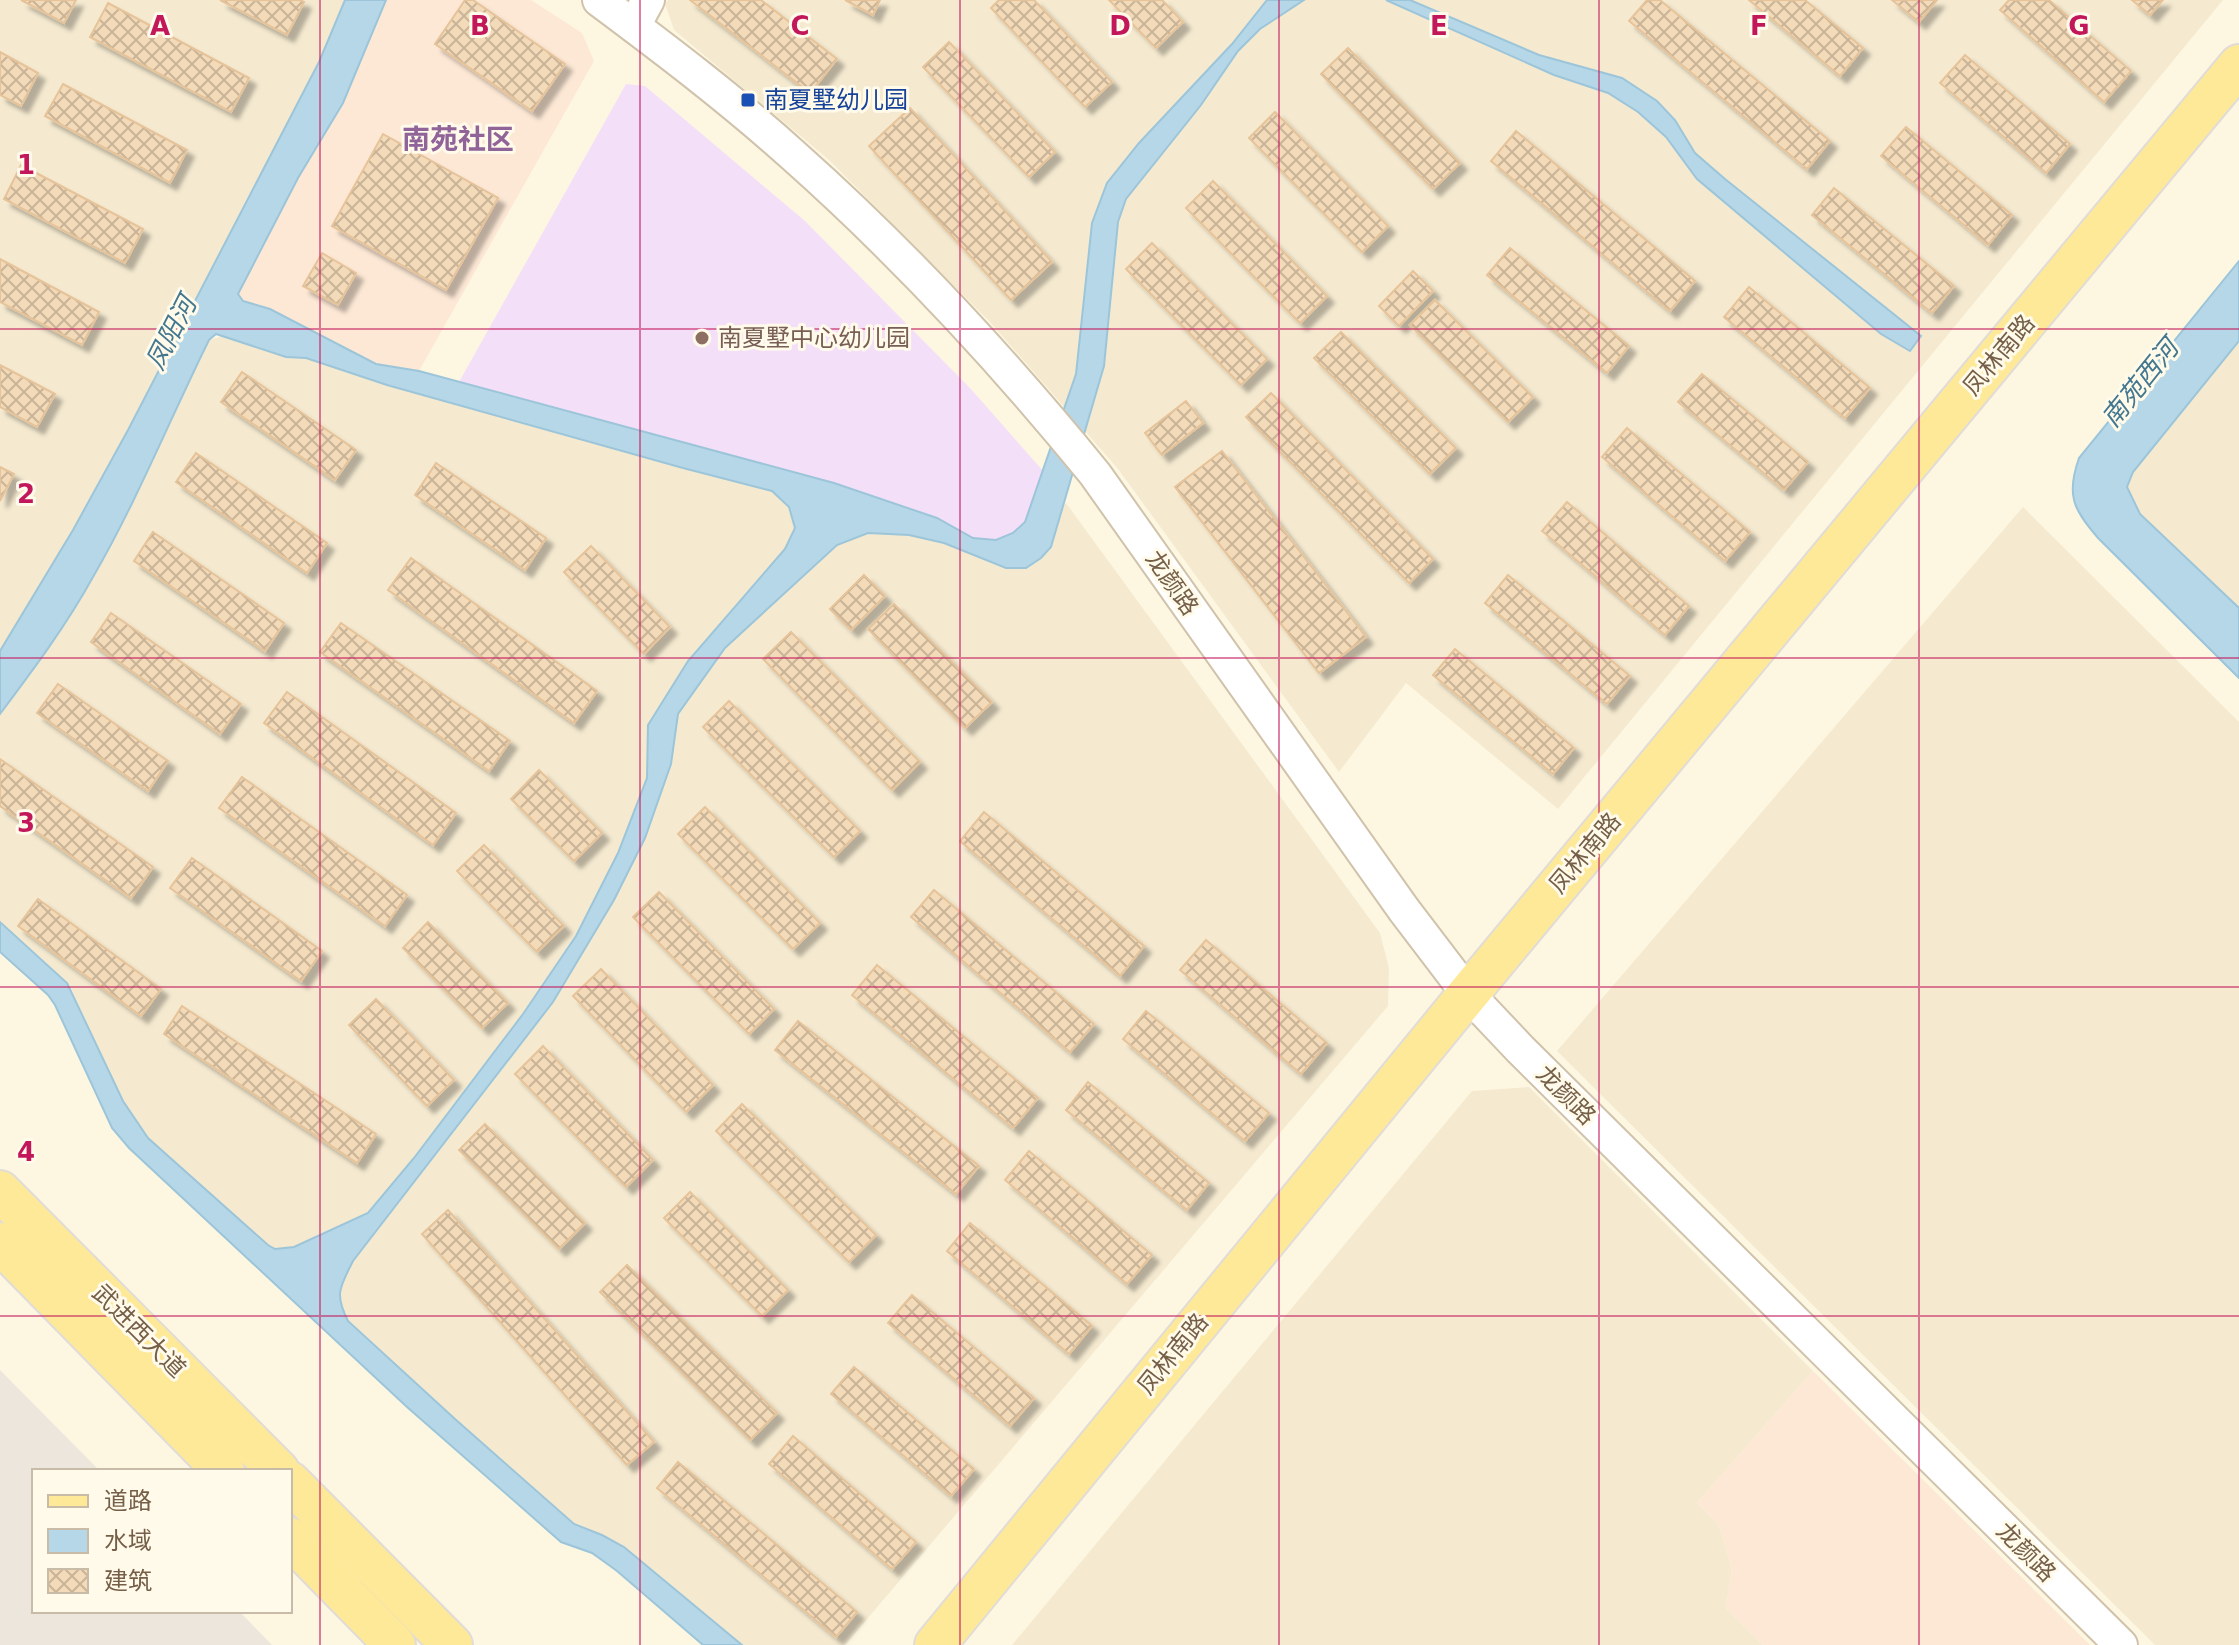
<svg xmlns="http://www.w3.org/2000/svg" width="2239" height="1645" font-family="'DejaVu Sans','Noto Sans SC',sans-serif">
<defs>
<pattern id="building-cross-hatch" width="8" height="8" patternUnits="userSpaceOnUse" patternTransform="scale(2)"><rect width="8" height="8" fill="#f3dab9"/><path d="M0 0l8 8M0 8l8-8" fill="none" stroke="#c9b498"/></pattern>
<filter id="shadow"><feDropShadow dx="7" dy="7" stdDeviation="2" flood-color="#0004"/></filter>
</defs>
<rect width="100%" height="100%" fill="#fdf7e2"/>
<g fill="#f5ead0">
<polygon points="0,0 345,0 319,62 128,430 73,530 0,651"/>
<polygon points="668,0 2223,0 1558,809 1406,683 1339,772 1118,469 990,322 828,159 674,30 665,4"/>
<polygon points="226,335 1007,554 1066,503 1380,933 1389,968 1388,1006 845,1645 742,1645 624,1547 602,1535 574,1524 455,1419 268,1245 148,1138 123,1101 67,983 0,922 0,712 210,340"/>
<polygon points="2239,341 2239,608 2140,514 2127,487 2133,472"/>
<polygon points="2023,507 2239,722 2239,1645 2155,1645 1557,1051"/>
<polygon points="1529,1087 1813,1371 1697,1503 1719,1525 1732,1569 1726,1608 1763,1645 1012,1645 1472,1091"/>
</g>
<g fill="#fde8d5">
<polygon points="386,0 531,0 582,33 594,61 419,371 376,364 270,309 243,301 237,295 298,178 343,103"/>
<polygon points="1813,1371 2090,1645 1763,1645 1726,1608 1732,1569 1719,1525 1697,1503"/>
</g>
<polygon fill="#ece6dd" points="0,1370 100,1471 34,1471 34,1611 239,1611 272,1645 0,1645"/>
<polygon fill="#f4dff9" points="626,84 645,86 805,221 970,388 1044,472 1025,522 1013,533 996,540 973,538 937,518 834,483 459,382"/>
<g fill="#b6d7e7" stroke="#9cc5d9" stroke-width="2">
<path d="M345 0H386L343 103 298 178 238 294 243 301 270 309 376 364 419 371 834 483 937 518 973 538 996 540 1013 533 1025 522 1076 374 1092 223 1107 183 1139 143 1232 44 1267 0H1304L1260 29 1238 51 1201 105 1126 199 1118 222 1104 366 1051 547 1041 558 1026 568H1006L944 543 909 535 868 533 837 545 725 648 678 714 671 764 645 838 614 900 553 1002 353 1261C340 1287 334 1294 348 1321L455 1419 574 1524 602 1535 624 1547 742 1645H703L617 1571 592 1553 561 1542 407 1407 129 1148 112 1128 55 1005 48 995 0 952V922L67 983 123 1101 148 1138 268 1245 275 1249 294 1247 368 1213 414 1158 523 1014 576 936 618 853 647 778 648 725 688 661 785 549 795 528 789 507 772 491 683 468 387 385 306 358 286 357 216 334 209 340C170 419 137 501 93 577 66 626 33 670 0 714V651L73 530 128 430 319 62Z"/>
<polygon points="1386,0 1410,0 1539,55 1622,78 1657,101 1675,120 1695,153 1725,179 1921,336 1910,351 1881,334 1697,179 1666,137 1638,112 1608,93 1554,75"/>
<path d="M2239 261V341L2133 472 2127 487 2140 514 2239 608V678L2098 538C2073 509 2066 495 2079 458Z"/>
</g>
<g fill="url(#building-cross-hatch)" stroke="#e6c399" stroke-width="2" filter="url(#shadow)">
<polygon points="21,0 76,0 64,23"/>
<polygon points="220,0 300,0 304,2 287,35"/>
<polygon points="465,0 473,0 565,64 532,111 435,44"/>
<polygon points="690,0 761,0 837,59 810,93"/>
<polygon points="845,0 880,0 873,15"/>
<polygon points="999,0 1034,0 1112,82 1085,107 991,8"/>
<polygon points="1109,0 1162,0 1183,22 1156,48"/>
<polygon points="1647,0 1660,0 1830,141 1807,169 1629,21"/>
<polygon points="1749,0 1805,0 1863,48 1840,76"/>
<polygon points="1892,0 1937,0 1919,22"/>
<polygon points="2009,0 2049,0 2131,71 2104,102 2000,10"/>
<polygon points="2132,0 2163,0 2150,15"/>
<polygon points="108,3 249,78 231,112 90,37"/>
<polygon points="949,42 1055,152 1029,177 923,67"/>
<polygon points="1348,48 1460,163 1433,189 1321,74"/>
<polygon points="0,52 38,73 21,106 0,95"/>
<polygon points="1965,55 2070,144 2046,173 1940,83"/>
<polygon points="63,84 187,150 170,183 45,116"/>
<polygon points="910,108 1052,262 1011,300 869,146"/>
<polygon points="1275,112 1388,226 1362,252 1249,138"/>
<polygon points="1906,127 2012,215 1988,245 1881,156"/>
<polygon points="1516,131 1695,281 1670,311 1491,161"/>
<polygon points="383,134 498,198 446,290 332,226"/>
<polygon points="21,165 143,229 125,263 4,199"/>
<polygon points="1213,181 1327,296 1300,323 1186,208"/>
<polygon points="1834,188 1954,286 1932,313 1812,215"/>
<polygon points="1152,243 1267,359 1241,385 1126,269"/>
<polygon points="1510,248 1629,346 1607,373 1487,275"/>
<polygon points="322,253 356,273 338,305 303,286"/>
<polygon points="0,259 99,312 82,345 0,302"/>
<polygon points="1413,271 1433,291 1399,326 1379,306"/>
<polygon points="1749,287 1870,388 1845,418 1724,317"/>
<polygon points="1435,300 1533,397 1508,422 1410,325"/>
<polygon points="1341,332 1456,448 1430,474 1314,358"/>
<polygon points="0,365 55,394 37,427 0,407"/>
<polygon points="242,372 356,450 335,480 221,402"/>
<polygon points="1702,374 1808,462 1784,490 1678,402"/>
<polygon points="1271,393 1433,559 1409,583 1246,417"/>
<polygon points="1186,401 1203,423 1162,455 1145,433"/>
<polygon points="1627,428 1750,532 1725,561 1602,457"/>
<polygon points="1222,451 1366,637 1319,673 1175,487"/>
<polygon points="196,453 327,543 307,573 176,482"/>
<polygon points="436,463 546,538 525,570 415,495"/>
<polygon points="0,467 14,474 0,501"/>
<polygon points="1567,502 1689,606 1665,635 1542,531"/>
<polygon points="153,532 284,623 265,651 134,561"/>
<polygon points="591,546 670,627 644,654 564,572"/>
<polygon points="411,558 597,691 574,723 388,590"/>
<polygon points="864,575 885,596 851,630 830,609"/>
<polygon points="1508,575 1630,676 1607,704 1485,603"/>
<polygon points="894,604 992,702 965,728 868,629"/>
<polygon points="111,613 241,704 220,734 91,642"/>
<polygon points="341,623 510,741 489,771 320,652"/>
<polygon points="791,632 920,762 892,790 763,659"/>
<polygon points="1455,649 1574,748 1553,774 1433,675"/>
<polygon points="58,684 168,761 148,791 37,713"/>
<polygon points="287,692 456,813 433,845 264,723"/>
<polygon points="729,701 860,831 834,857 703,727"/>
<polygon points="0,759 153,867 131,898 0,806"/>
<polygon points="539,770 602,833 574,861 511,799"/>
<polygon points="242,777 407,895 385,926 219,808"/>
<polygon points="705,807 820,923 793,949 678,834"/>
<polygon points="984,812 1144,946 1120,976 960,841"/>
<polygon points="484,845 564,926 537,952 457,871"/>
<polygon points="192,858 322,951 301,981 170,888"/>
<polygon points="934,890 1094,1024 1070,1052 911,917"/>
<polygon points="659,892 774,1009 749,1034 633,917"/>
<polygon points="38,899 161,989 141,1016 18,926"/>
<polygon points="428,922 508,1003 482,1028 403,948"/>
<polygon points="1206,940 1327,1043 1301,1074 1180,970"/>
<polygon points="877,965 1038,1098 1013,1128 852,995"/>
<polygon points="601,969 713,1085 686,1112 573,996"/>
<polygon points="376,999 454,1080 427,1106 349,1025"/>
<polygon points="182,1006 376,1134 357,1163 164,1034"/>
<polygon points="1146,1011 1269,1113 1245,1141 1123,1039"/>
<polygon points="798,1021 979,1166 956,1194 775,1050"/>
<polygon points="543,1046 653,1160 626,1187 515,1074"/>
<polygon points="1088,1082 1209,1183 1187,1210 1066,1110"/>
<polygon points="742,1104 876,1235 849,1262 716,1131"/>
<polygon points="485,1124 585,1223 559,1249 459,1150"/>
<polygon points="1029,1151 1152,1255 1127,1284 1005,1180"/>
<polygon points="690,1192 788,1290 762,1316 664,1218"/>
<polygon points="448,1210 654,1442 627,1465 422,1234"/>
<polygon points="970,1223 1092,1326 1069,1354 947,1251"/>
<polygon points="627,1265 777,1413 750,1440 600,1292"/>
<polygon points="912,1295 1034,1398 1010,1426 888,1323"/>
<polygon points="854,1367 974,1469 951,1496 831,1394"/>
<polygon points="793,1436 916,1542 892,1569 769,1464"/>
<polygon points="678,1462 857,1612 836,1637 657,1488"/>
</g>
<g fill="none" stroke-linecap="round" stroke-linejoin="round">
<g stroke="#d0c2ab" stroke-width="36">
<g id="minor">
<path d="M599 0C666 50 732 100 794 156 903 253 1003 361 1095 474L1404 910 1468 994 1520 1049 2121 1645"/>
<polyline points="634,26 648,0"/>
</g>
</g>
<g stroke="#e1dcd7" stroke-width="44">
<g id="major">
<polyline points="0,1191 279,1471"/>
<polyline points="0,1243 224,1471"/>
<polyline points="290,1482 452,1645"/>
<polyline points="290,1538 395,1645"/>
<polyline points="935,1645 1468,994 2239,65"/>
</g>
</g>
<use href="#minor" stroke="#fff" stroke-width="32"/>
<use href="#major" stroke="#fde998" stroke-width="40"/>
</g>
<path fill="none" stroke="#c2185b" stroke-width="2" stroke-opacity="0.55" d="M320 0V1645M640 0V1645M960 0V1645M1279 0V1645M1599 0V1645M1919 0V1645M0 329H2239M0 658H2239M0 987H2239M0 1316H2239"/>
<rect fill="#1a4fb4" stroke="#fffae9" stroke-width="3" x="740" y="92" width="16" height="16" rx="4"/>
<circle fill="#8d6e63" stroke="#fffae9" stroke-width="3" cx="702" cy="338" r="8"/>
<g text-anchor="middle" stroke-width="6" stroke-linejoin="round" paint-order="stroke">
<g font-size="24" fill="#164399" stroke="#fffae9" text-anchor="start">
<text x="764" y="108">南夏墅幼儿园</text>
</g>
<g font-size="24" fill="#785e54" stroke="#fffae9" text-anchor="start">
<text x="718" y="346">南夏墅中心幼儿园</text>
</g>
<g font-size="24" fill="#755f48" stroke="#fffae9">
<text transform="translate(1999 355) rotate(-50)" y="8">凤林南路</text>
<text transform="translate(1172 583) rotate(55)" y="8">龙颜路</text>
<text transform="translate(1585 853) rotate(-50)" y="8">凤林南路</text>
<text transform="translate(1566 1095) rotate(45)" y="8">龙颜路</text>
<text transform="translate(139 1331) rotate(45)" y="8">武进西大道</text>
<text transform="translate(1173 1354) rotate(-51)" y="8">凤林南路</text>
<text transform="translate(2026 1552) rotate(45)" y="8">龙颜路</text>
</g>
<g font-size="26" font-style="italic" fill="#437790" stroke="#fffae9">
<text transform="translate(171 333) rotate(-63)" y="9">凤阳河</text>
<text transform="translate(2140 383) rotate(-51)" y="9">南苑西河</text>
</g>
<g font-size="28" font-weight="bold" fill="#906399" stroke="#fffae9">
<text x="458" y="149">南苑社区</text>
</g>
</g>
<g font-size="26" text-anchor="middle" font-weight="bold" fill="#c2185b" stroke="#fffae9" stroke-width="6" stroke-linejoin="round" paint-order="stroke">
<text x="160" y="35">A</text>
<text x="480" y="35">B</text>
<text x="800" y="35">C</text>
<text x="1120" y="35">D</text>
<text x="1439" y="35">E</text>
<text x="1759" y="35">F</text>
<text x="2079" y="35">G</text>
<text x="26" y="174">1</text>
<text x="26" y="503">2</text>
<text x="26" y="832">3</text>
<text x="26" y="1161">4</text>
</g>
<rect x="32" y="1469" width="260" height="144" fill="#fffae9" stroke="#c8bca9" stroke-width="2"/>
<rect x="48" y="1495" width="40" height="12" fill="#fde998" stroke="#c8bca9" stroke-width="2"/>
<text x="104" y="1509" font-size="24" fill="#755f48">道路</text>
<rect x="48" y="1529" width="40" height="24" fill="#b6d7e7" stroke="#c8bca9" stroke-width="2"/>
<text x="104" y="1549" font-size="24" fill="#755f48">水域</text>
<rect x="48" y="1569" width="40" height="24" fill="url(#building-cross-hatch)" stroke="#c8bca9" stroke-width="2"/>
<text x="104" y="1589" font-size="24" fill="#755f48">建筑</text>
</svg>
